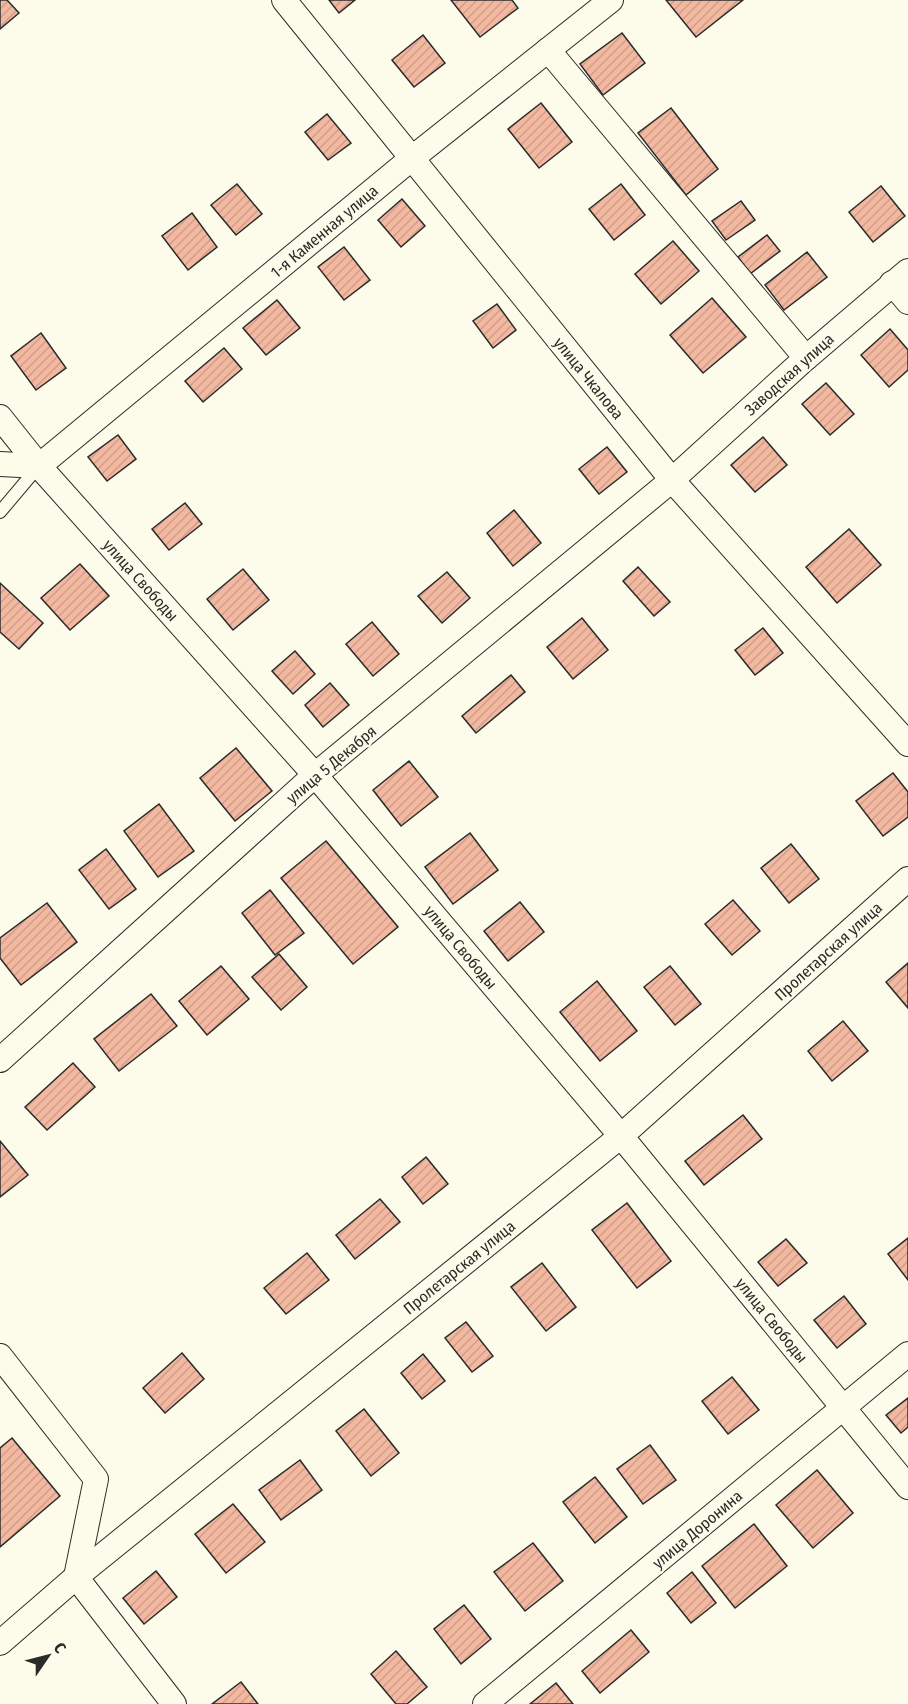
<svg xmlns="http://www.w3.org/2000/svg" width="908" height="1704" font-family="'Fira Sans Condensed',sans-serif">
<defs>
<pattern id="building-hatch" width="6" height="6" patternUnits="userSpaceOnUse" patternTransform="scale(1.5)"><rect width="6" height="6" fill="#f2b8a0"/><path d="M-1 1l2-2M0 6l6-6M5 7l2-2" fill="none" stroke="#d09e8a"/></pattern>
</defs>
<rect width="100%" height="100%" fill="#fdfbea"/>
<g fill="url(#building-hatch)" stroke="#2b2b2b" stroke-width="1.5">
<polygon points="0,0 7,0 19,13 0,29"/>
<polygon points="329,0 355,0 339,13"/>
<polygon points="451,0 512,0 518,8 480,37"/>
<polygon points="666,0 743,0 696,37"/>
<polygon points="622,33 645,63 603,95 580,64"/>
<polygon points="423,35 445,63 414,87 392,60"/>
<polygon points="541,103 572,142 539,168 508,129"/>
<polygon points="671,108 718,169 686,195 638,133"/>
<polygon points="327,114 351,143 328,160 305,132"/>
<polygon points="237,184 262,214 236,235 211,205"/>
<polygon points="621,184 645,215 614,240 589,209"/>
<polygon points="881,186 905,216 873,242 849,212"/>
<polygon points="402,199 425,226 401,247 378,220"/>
<polygon points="741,201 755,220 726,240 712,221"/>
<polygon points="192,213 217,247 188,270 162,236"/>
<polygon points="767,235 780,251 750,274 738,257"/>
<polygon points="673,241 699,271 661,304 635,274"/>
<polygon points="344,247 370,280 344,300 318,267"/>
<polygon points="807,252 827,277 784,310 765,285"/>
<polygon points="712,298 746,337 703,373 670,335"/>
<polygon points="277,300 300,328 266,355 243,328"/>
<polygon points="497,304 516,330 493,348 473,321"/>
<polygon points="890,329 908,350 908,370 889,387 861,355"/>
<polygon points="41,333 66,368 36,390 11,356"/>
<polygon points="224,348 242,369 203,402 185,381"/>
<polygon points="826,383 854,414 830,435 802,404"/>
<polygon points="118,435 136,459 107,481 88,457"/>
<polygon points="763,437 787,465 755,492 731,465"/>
<polygon points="607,447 627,472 599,494 579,469"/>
<polygon points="185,503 202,524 169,550 152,529"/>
<polygon points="514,510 541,543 513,566 487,533"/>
<polygon points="849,529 881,565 837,603 806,567"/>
<polygon points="80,564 109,596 70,630 41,598"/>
<polygon points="638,567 670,602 654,616 623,581"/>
<polygon points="243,569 269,600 233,630 207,599"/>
<polygon points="447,572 470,598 442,623 418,596"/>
<polygon points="0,583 43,623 19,649 0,632"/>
<polygon points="582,618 608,650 573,679 547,647"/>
<polygon points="372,622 399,654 373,676 346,644"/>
<polygon points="763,628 783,653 755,675 735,650"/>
<polygon points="295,651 315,674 293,694 272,671"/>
<polygon points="511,675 525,692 476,733 462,716"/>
<polygon points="330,683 349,705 323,727 305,705"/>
<polygon points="236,748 272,791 235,821 200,778"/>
<polygon points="409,761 438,797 401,826 373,790"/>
<polygon points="893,773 908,792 908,817 883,836 856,801"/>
<polygon points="159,804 194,851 158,877 124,831"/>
<polygon points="470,833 498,870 453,904 425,867"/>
<polygon points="326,841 398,927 353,964 281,878"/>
<polygon points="791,844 819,879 789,903 761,868"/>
<polygon points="106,849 136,889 109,909 79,870"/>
<polygon points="270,890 304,933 275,955 242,913"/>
<polygon points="733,900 760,931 732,955 705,924"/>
<polygon points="520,902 544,932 508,961 484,931"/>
<polygon points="47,903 77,942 21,985 0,958 0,938"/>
<polygon points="279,954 307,987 281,1010 252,977"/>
<polygon points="908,963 908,1008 886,982"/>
<polygon points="221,966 249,999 207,1035 179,1001"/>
<polygon points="670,966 701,1004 675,1025 644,987"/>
<polygon points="597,981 637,1031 600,1061 560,1012"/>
<polygon points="151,994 177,1026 119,1071 94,1039"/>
<polygon points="843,1021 868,1051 832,1081 808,1051"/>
<polygon points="73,1063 95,1087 47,1130 25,1107"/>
<polygon points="743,1115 762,1139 704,1185 685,1161"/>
<polygon points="0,1141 28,1175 0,1197"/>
<polygon points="426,1157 448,1184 423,1204 402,1177"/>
<polygon points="380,1199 400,1222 355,1259 336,1235"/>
<polygon points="627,1203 671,1261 637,1288 592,1230"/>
<polygon points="908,1238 908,1280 888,1254"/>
<polygon points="786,1239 807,1263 778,1286 758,1262"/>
<polygon points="307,1253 329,1280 286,1314 264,1288"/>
<polygon points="542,1263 576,1307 546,1331 511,1287"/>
<polygon points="844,1296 866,1324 837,1348 814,1320"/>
<polygon points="466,1322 493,1356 472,1372 445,1338"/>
<polygon points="182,1353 204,1379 165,1413 143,1388"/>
<polygon points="423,1354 445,1381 422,1399 401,1373"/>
<polygon points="732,1377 759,1410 728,1434 702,1401"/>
<polygon points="908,1398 908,1427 901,1433 886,1415"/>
<polygon points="364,1409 399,1453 371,1476 336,1431"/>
<polygon points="12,1438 60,1496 0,1547 0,1448"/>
<polygon points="650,1445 676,1480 643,1504 617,1469"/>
<polygon points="300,1460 322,1490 281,1520 259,1490"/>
<polygon points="817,1470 853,1513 813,1548 776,1505"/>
<polygon points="595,1477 627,1517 595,1543 563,1502"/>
<polygon points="233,1504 265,1542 226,1573 195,1534"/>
<polygon points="754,1524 787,1566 735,1608 702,1566"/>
<polygon points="533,1543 563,1581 525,1611 494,1572"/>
<polygon points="156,1571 177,1597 144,1624 123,1598"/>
<polygon points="692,1572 716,1603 691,1623 667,1593"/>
<polygon points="464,1605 491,1639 461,1664 434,1629"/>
<polygon points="631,1630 649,1652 600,1693 582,1671"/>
<polygon points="396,1651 427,1687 407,1704 396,1704 371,1674"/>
<polygon points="241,1682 258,1704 212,1704"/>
<polygon points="556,1683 573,1704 530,1704"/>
</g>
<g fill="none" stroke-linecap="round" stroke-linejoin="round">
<g stroke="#2b2b2b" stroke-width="14">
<polyline id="lane" points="0,512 38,467"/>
</g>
<g stroke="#2b2b2b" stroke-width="26">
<g id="street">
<polyline points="284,0 672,480 908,744"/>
<polyline points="548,50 806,358"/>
<polyline points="892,283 908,302"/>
<polyline points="0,417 39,466 315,775 621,1136 908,1487"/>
<polyline points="0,464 39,466 411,159 611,0"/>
<polyline points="0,1060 315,775 672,480 806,358 908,271"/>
<polyline points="0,1356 96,1479 76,1577 174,1704"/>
<polyline points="0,1643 76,1577 621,1136 908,879"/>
<polyline points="485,1704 908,1354"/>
</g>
</g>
<use href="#lane" stroke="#fdfbea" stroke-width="12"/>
<use href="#street" stroke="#fdfbea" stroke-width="24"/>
</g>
<g text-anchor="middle" stroke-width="4.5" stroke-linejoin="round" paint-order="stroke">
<g font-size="16" fill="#2b2b2b" stroke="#fdfbea">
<text transform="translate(324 231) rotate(-40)" y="6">1-я Каменная улица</text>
<text transform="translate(789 374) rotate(-42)" y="6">Заводская улица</text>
<text transform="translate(589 378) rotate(51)" y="6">улица Чкалова</text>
<text transform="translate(141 580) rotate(48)" y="6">улица Свободы</text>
<text transform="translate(331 764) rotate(-40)" y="6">улица 5 Декабря</text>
<text transform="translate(461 947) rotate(50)" y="6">улица Свободы</text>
<text transform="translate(828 951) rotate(-42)" y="6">Пролетарская улица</text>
<text transform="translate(459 1267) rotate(-39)" y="6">Пролетарская улица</text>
<text transform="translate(772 1320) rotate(51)" y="6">улица Свободы</text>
<text transform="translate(697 1529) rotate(-40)" y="6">улица Доронина</text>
</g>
</g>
<g transform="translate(48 1656) rotate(55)" stroke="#fdfbea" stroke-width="4.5" paint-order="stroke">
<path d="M0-4.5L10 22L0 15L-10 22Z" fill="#2b2b2b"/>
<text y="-9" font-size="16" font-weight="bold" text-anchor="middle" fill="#2b2b2b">С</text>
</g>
</svg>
